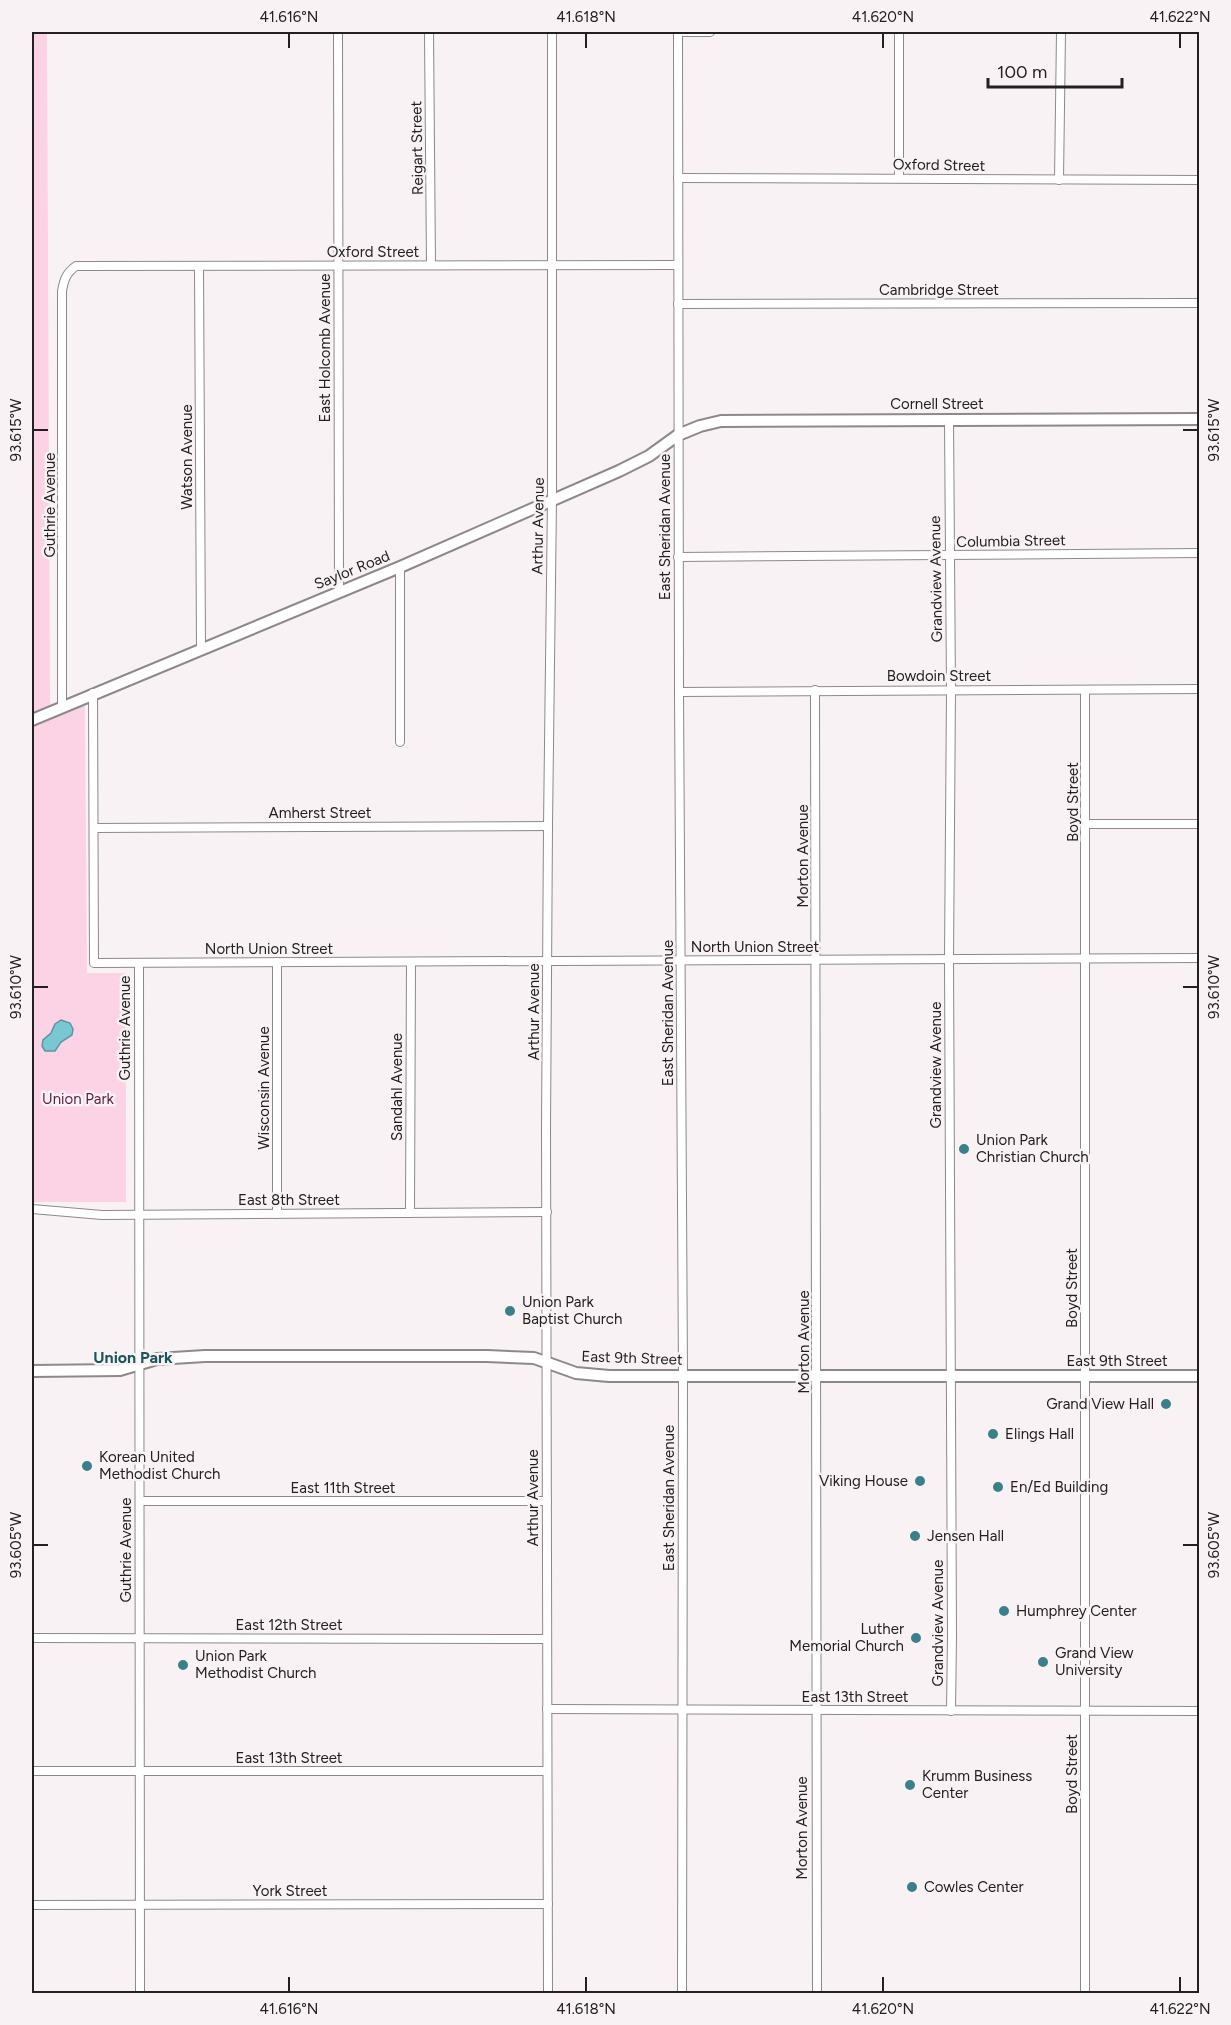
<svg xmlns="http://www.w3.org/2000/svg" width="1231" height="2025" font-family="Figtree,sans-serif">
<rect width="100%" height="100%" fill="#f8f2f4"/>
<polygon fill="#fbd3e5" points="32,32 47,32 50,702 54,710 82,704 85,707 87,973 126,973 126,1202 32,1202"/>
<polygon fill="#79c7d3" stroke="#5f959e" stroke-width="1.5" points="61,1020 70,1023 73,1029 72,1035 61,1042 55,1051 45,1051 42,1046 43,1040 51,1033 55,1024"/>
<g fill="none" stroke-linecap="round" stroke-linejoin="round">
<g stroke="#8e888a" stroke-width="10">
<g id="street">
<polyline points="338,32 339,592"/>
<polyline points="429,32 431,265"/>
<polyline points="678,32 679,692 683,1375 682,1994"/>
<polyline points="684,32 710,32"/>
<polyline points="899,32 899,178"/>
<polyline points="678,178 1200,180"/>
<polyline points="1059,180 1061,32"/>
<polyline points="199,266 201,649"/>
<polyline points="678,304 1200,303"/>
<polyline points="949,419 951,690 949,959 952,1637 951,1711"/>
<polyline points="678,557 1200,553"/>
<polyline points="400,567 400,742"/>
<polyline points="815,690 817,1994"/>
<polyline points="679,692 1200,689"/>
<polyline points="93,693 94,963 1200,958"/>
<path d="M62 706V291C64 280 66 273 76 266L678 265"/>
<polyline points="1086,824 1200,824"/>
<polyline points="94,828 548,826"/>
<polyline points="277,962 277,1214"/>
<polyline points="139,963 140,1994"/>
<polyline points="32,1209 102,1215 547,1212"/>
<polyline points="410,1213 411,962"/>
<polyline points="140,1501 547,1501"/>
<polyline points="32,1638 547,1639"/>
<polyline points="547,1709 1200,1711"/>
<polyline points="32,1771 547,1771"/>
<polyline points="32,1905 548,1904"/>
<polyline points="548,1994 546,1127 548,826 552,500 552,32"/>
<polyline points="1085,1994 1085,690"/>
</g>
</g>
<g stroke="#8e888a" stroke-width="14">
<g id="secondary">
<polyline points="32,720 400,567 619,471 649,456 678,435 700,426 721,421 1200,419"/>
<polyline points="32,1371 120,1370 157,1359 205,1356 487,1356 534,1358 576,1373 609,1376 1200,1376"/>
</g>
</g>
<use href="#street" stroke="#fff" stroke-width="8"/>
<use href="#secondary" stroke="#fff" stroke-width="10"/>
</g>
<path fill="none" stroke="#222021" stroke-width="2" d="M289 33V48M586 33V48M883 33V48M1180 33V48M33 430H48M1183 430H1198M33 987H48M1183 987H1198M33 1545H48M1183 1545H1198M289 1977V1992M586 1977V1992M883 1977V1992M1180 1977V1992"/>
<g fill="#39808a" stroke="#f8f2f4" stroke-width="2">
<circle cx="964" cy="1149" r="6"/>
<circle cx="510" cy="1311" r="6"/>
<circle cx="1166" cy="1404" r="6"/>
<circle cx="993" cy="1434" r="6"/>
<circle cx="87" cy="1466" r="6"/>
<circle cx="920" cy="1481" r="6"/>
<circle cx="998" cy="1487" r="6"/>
<circle cx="915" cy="1536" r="6"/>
<circle cx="1004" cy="1611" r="6"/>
<circle cx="916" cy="1638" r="6"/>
<circle cx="1043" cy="1662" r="6"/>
<circle cx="183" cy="1665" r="6"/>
<circle cx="910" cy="1785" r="6"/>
<circle cx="912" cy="1887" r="6"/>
</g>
<g text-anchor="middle" stroke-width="5" stroke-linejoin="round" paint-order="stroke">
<g font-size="15" fill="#222021" stroke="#f8f2f4">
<text transform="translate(417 148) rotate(-91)" y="5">Reigart Street</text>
<text transform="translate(939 165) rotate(1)" y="5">Oxford Street</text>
<text x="373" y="257">Oxford Street</text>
<text x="939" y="295">Cambridge Street</text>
<text transform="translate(325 348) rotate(-90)" y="5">East Holcomb Avenue</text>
<text x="937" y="409">Cornell Street</text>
<text transform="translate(187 457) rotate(-90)" y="5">Watson Avenue</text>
<text transform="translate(50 505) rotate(-90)" y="5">Guthrie Avenue</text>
<text transform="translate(538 526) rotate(-89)" y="5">Arthur Avenue</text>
<text transform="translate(665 527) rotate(-90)" y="5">East Sheridan Avenue</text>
<text transform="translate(1011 541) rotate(-1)" y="5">Columbia Street</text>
<text transform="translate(352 570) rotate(-22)" y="5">Saylor Road</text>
<text transform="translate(936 579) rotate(-91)" y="5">Grandview Avenue</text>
<text x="939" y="681">Bowdoin Street</text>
<text transform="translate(1073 802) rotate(-90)" y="5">Boyd Street</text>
<text x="320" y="818">Amherst Street</text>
<text transform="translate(803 856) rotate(-90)" y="5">Morton Avenue</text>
<text x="755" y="952">North Union Street</text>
<text x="269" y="954">North Union Street</text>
<text transform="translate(534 1012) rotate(-90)" y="5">Arthur Avenue</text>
<text transform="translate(668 1013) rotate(-90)" y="5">East Sheridan Avenue</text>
<text transform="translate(125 1028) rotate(-90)" y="5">Guthrie Avenue</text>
<text transform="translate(936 1065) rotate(-90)" y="5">Grandview Avenue</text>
<text transform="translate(397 1087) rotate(-90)" y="5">Sandahl Avenue</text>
<text transform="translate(264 1088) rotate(-90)" y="5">Wisconsin Avenue</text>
<text x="289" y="1205">East 8th Street</text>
<text transform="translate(1072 1288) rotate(-90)" y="5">Boyd Street</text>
<text transform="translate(804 1342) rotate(-90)" y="5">Morton Avenue</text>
<text transform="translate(632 1358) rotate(2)" y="5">East 9th Street</text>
<text x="1117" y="1366">East 9th Street</text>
<text x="343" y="1493">East 11th Street</text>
<text transform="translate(533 1498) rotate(-90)" y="5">Arthur Avenue</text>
<text transform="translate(669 1498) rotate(-90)" y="5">East Sheridan Avenue</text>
<text transform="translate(126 1550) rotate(-90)" y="5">Guthrie Avenue</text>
<text transform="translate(938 1623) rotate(-90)" y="5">Grandview Avenue</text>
<text x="289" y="1630">East 12th Street</text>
<text x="855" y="1702">East 13th Street</text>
<text x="289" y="1763">East 13th Street</text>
<text transform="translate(1072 1774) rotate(-90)" y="5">Boyd Street</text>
<text transform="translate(802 1828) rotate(-90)" y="5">Morton Avenue</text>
<text x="290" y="1896">York Street</text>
</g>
<g font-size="15" fill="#601b41" stroke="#f8f2f4">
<text x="78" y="1104">Union Park</text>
</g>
<g font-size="15" fill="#222021" stroke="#f8f2f4" text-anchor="start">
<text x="976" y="1145">Union Park<tspan x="976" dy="17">Christian Church</tspan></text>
<text x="522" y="1307">Union Park<tspan x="522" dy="17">Baptist Church</tspan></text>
<text x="1154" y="1409" text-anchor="end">Grand View Hall</text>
<text x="1005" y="1439">Elings Hall</text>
<text x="99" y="1462">Korean United<tspan x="99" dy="17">Methodist Church</tspan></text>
<text x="908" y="1486" text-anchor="end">Viking House</text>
<text x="1010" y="1492">En/Ed Building</text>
<text x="927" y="1541">Jensen Hall</text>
<text x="1016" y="1616">Humphrey Center</text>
<text x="904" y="1634" text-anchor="end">Luther<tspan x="904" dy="17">Memorial Church</tspan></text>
<text x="1055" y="1658">Grand View<tspan x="1055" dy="17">University</tspan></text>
<text x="195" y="1661">Union Park<tspan x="195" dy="17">Methodist Church</tspan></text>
<text x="922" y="1781">Krumm Business<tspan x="922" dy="17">Center</tspan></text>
<text x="924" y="1892">Cowles Center</text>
</g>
<g font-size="16" font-weight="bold" fill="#1a555c" stroke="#f8f2f4">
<text x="133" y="1363">Union Park</text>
</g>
</g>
<rect width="1231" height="2025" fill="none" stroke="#f8f2f4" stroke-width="66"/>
<path d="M988 78v9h134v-9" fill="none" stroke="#222021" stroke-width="3"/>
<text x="997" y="78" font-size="18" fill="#222021" stroke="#f8f2f4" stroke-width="4.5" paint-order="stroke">100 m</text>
<rect x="33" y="33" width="1165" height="1959" fill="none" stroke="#222021" stroke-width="2"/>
<g font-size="15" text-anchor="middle" fill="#222021">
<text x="289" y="22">41.616°N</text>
<text x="586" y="22">41.618°N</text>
<text x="883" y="22">41.620°N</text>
<text x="1180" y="22">41.622°N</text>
<text transform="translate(16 430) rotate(-90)" y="5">93.615°W</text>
<text transform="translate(1214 430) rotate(-90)" y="5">93.615°W</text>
<text transform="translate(1214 987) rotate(-90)" y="5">93.610°W</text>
<text transform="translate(16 987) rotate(-90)" y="5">93.610°W</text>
<text transform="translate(1214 1545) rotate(-90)" y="5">93.605°W</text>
<text transform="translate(16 1545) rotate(-90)" y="5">93.605°W</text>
<text x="289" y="2014">41.616°N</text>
<text x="586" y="2014">41.618°N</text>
<text x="883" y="2014">41.620°N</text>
<text x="1180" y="2014">41.622°N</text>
</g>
</svg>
